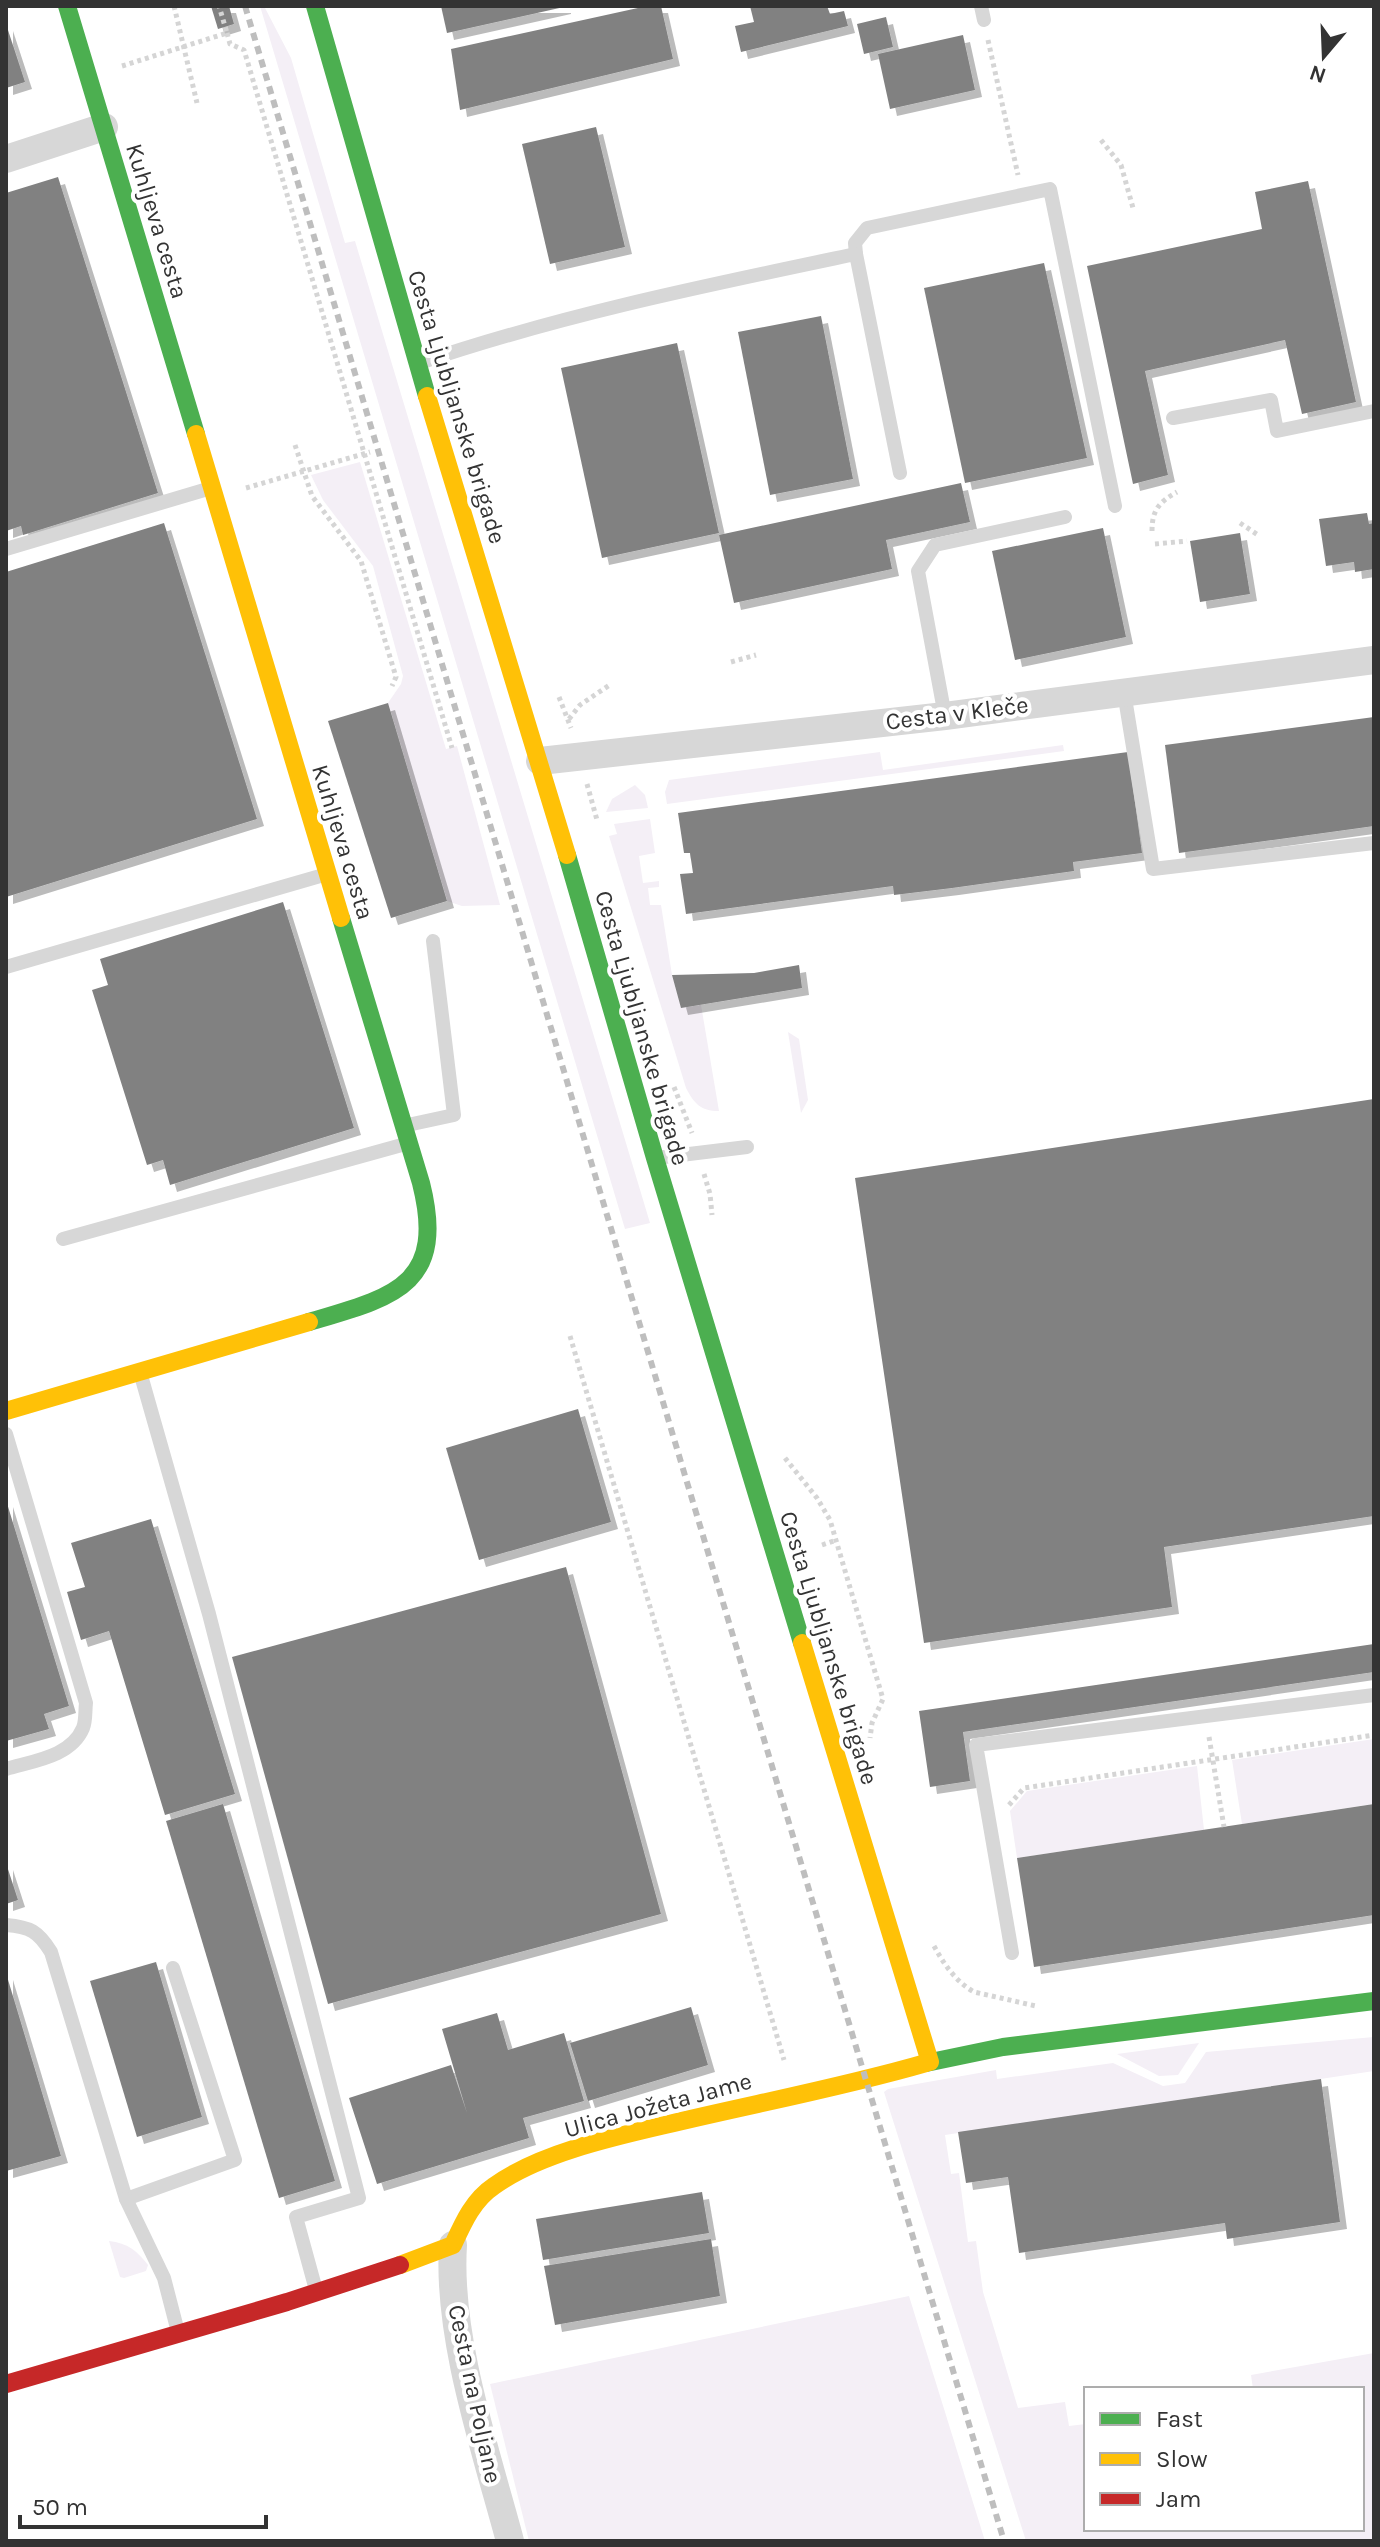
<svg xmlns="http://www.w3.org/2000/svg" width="1380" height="2547" font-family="Karla,sans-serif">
<defs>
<filter id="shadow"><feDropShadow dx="7" dy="7" stdDeviation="0" flood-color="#0004"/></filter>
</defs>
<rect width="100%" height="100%" fill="#fff"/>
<g fill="#f4eff6">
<polygon points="260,6 264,6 291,58 345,243 355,241 650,1223 625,1229"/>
<polygon points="360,462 446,749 457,746 500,905 462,906 447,901 388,703 401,684 403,676 373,566 323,500 311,475"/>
<polygon points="1063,745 1064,751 667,804 665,792 669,780 880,752 883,770"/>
<polygon points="635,785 645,795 648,808 606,812 612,799"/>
<path d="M650 819 655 853 639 856 643 883 659 881V887L648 888 650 905H661L672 975 681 1007 701 1005 719 1111C700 1111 694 1103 686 1088L609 836 617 834 614 824Z"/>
<polygon points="788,1032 799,1039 808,1100 801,1113"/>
<polygon points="1374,1739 1374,1804 1242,1824 1232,1760"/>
<polygon points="1197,1766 1204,1830 1017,1858 1010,1811 1027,1791"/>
<polygon points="1374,2037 1374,2071 945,2135 951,2174 959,2173 968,2242 976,2241 983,2292 1018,2408 1065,2402 1069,2426 1086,2424 1086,2529 1362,2529 1362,2389 1253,2389 1251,2375 1374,2353 1374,2541 1026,2541 884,2092 888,2089 996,2070 997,2079 1113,2063 1163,2086 1185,2083 1206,2052"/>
<polygon points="1199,2043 1178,2075 1159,2076 1117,2054"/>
<path d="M109 2241C128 2243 137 2251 148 2265L146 2271 124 2278 120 2277Z"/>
<polygon points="909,2296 985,2541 529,2541 490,2384"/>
</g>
<g fill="#818181" filter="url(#shadow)">
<polygon points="211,6 229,6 234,24 218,29"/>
<polygon points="441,6 564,6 564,7 447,33"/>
<polygon points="647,6 661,6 673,59 460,110 451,49"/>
<polygon points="750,6 827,6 830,14 844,11 848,26 741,52 735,26 754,22"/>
<polygon points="886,17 893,47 864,54 857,24"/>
<polygon points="6,24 25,82 6,88"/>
<polygon points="963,35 975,90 890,109 878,54"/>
<polygon points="596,127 625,247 550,264 522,144"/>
<polygon points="58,177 158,493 23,535 21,526 6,531 6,193"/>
<polygon points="1308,181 1356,402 1302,414 1285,340 1145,371 1168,475 1133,484 1087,266 1262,229 1255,192"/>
<polygon points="1044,263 1087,458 965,483 924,288"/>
<polygon points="821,316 853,479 770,495 738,332"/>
<polygon points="677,343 719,533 602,558 561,368"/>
<polygon points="961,483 970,522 886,540 892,569 734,603 719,535"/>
<polygon points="1367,513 1369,524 1374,523 1374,569 1355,572 1354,562 1326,566 1319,519"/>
<polygon points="164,523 257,819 6,897 6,572"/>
<polygon points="1103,528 1126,637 1015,660 992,551"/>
<polygon points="1240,533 1250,594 1200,602 1190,541"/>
<polygon points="388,703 447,901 391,918 328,721"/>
<polygon points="1374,717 1374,826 1179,853 1165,745"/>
<polygon points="1128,752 1142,853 1073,862 1074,871 952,888 894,895 893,886 686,914 680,874 693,873 690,853 684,853 678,813"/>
<polygon points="283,902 354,1128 170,1185 163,1160 147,1165 92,990 108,985 100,959"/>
<polygon points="799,965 802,988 681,1008 672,975 754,973"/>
<polygon points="1374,1099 1374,1516 1164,1547 1172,1607 924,1643 855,1178"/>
<polygon points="578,1409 611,1522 479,1560 446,1448"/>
<polygon points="6,1500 69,1706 44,1714 49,1729 6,1741"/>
<polygon points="151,1519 235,1794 165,1815 109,1631 81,1640 67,1592 85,1587 71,1543"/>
<polygon points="566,1567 661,1914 328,2004 232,1657"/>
<polygon points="1374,1644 1374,1672 963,1732 970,1781 930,1787 919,1711"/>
<polygon points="223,1804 335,2181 279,2198 166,1821"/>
<polygon points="1374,1804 1374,1915 1034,1967 1017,1858"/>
<polygon points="6,1863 18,1900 6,1904"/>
<polygon points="156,1962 202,2117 137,2137 90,1981"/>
<polygon points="6,1973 61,2156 6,2171"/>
<polygon points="691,2007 708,2065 588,2101 570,2043"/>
<polygon points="497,2013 508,2050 564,2033 584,2101 523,2118 529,2138 377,2184 349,2098 451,2065 467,2113 442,2029"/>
<polygon points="1321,2079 1340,2222 1227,2239 1225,2223 1019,2253 1008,2177 966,2183 958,2132"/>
<polygon points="702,2192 709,2233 543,2260 536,2219"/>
<polygon points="711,2239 720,2296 555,2325 544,2266"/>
</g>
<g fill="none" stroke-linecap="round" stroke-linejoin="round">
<g stroke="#d5d5d5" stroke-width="5" stroke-dasharray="4 4" stroke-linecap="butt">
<polyline points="174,6 197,103"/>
<polyline points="227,33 230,44 244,50 452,748"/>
<polyline points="988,40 1018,175"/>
<polyline points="122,66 227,33 219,6"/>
<polyline points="1101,140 1121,165 1133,208"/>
<polyline points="295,445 312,496 361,561 396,677 392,686"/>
<polyline points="246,488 370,452"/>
<polyline points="1240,523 1258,535"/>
<path d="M1152 531C1152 510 1159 502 1177 492"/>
<polyline points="1155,544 1187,541"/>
<polyline points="731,662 756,655"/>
<polyline points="559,697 571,728"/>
<polyline points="569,719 580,705 611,684"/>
<polyline points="587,784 597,820"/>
<polyline points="674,1087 692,1133"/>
<polyline points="704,1174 710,1194 712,1215"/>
<polyline points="570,1336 784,2060"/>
<polyline points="785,1458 817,1498 830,1520 883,1699 872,1723 870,1738"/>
<polyline points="822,1545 837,1540"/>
<polyline points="1209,1737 1224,1827"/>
<polyline points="1009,1805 1024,1788 1374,1735"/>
<path d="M934 1946C944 1964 955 1981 974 1992L1036 2006"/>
</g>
<g stroke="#d7d7d7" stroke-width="14">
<polyline points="981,6 984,20"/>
<polyline points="856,254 855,243 867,228 1050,189 1115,506"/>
<path d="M417 364C560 315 708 285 856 254L900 473"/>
<polyline points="1173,418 1271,400 1277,431 1374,411"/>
<polyline points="6,549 211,488"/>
<polyline points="1124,692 1153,869 1374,843"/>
<polyline points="945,716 918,571 935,545 1065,517"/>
<polyline points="6,967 327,874"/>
<polyline points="403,1126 454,1115 433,941"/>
<polyline points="656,1158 747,1147"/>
<polyline points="63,1239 409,1143"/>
<polyline points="140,1372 209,1614 359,2198 296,2217 316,2290"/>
<path d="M6 1434 86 1703C85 1711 86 1721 83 1728 71 1757 32 1761 6 1769"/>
<path d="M6 1925C30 1927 38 1931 51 1952L126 2199 235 2160 173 1968"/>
<polyline points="1012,1953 976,1745 1374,1695"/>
<polyline points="126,2199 164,2278 178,2332"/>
</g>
<g stroke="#d7d7d7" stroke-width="28">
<polyline points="6,159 104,127"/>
<polyline points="540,761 945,716 1374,660"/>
<path d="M453 2245C447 2338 486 2451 510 2541"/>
</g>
<g stroke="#4caf50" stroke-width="18">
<polyline points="67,6 196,434"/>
<polyline points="315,6 427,396"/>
<polyline points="567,855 655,1158 802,1643"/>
<path d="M309 1322C393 1297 447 1286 421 1183L341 918"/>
<polyline points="926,2063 1003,2047 1374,2001"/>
</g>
<g stroke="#ffc107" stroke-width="18">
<polyline points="427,396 567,855"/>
<polyline points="196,434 341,918"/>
<polyline points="6,1411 309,1322"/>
<polyline points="802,1643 930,2062"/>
<path d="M400 2265 453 2245C463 2223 473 2200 494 2186 538 2154 613 2137 665 2125 752 2104 840 2088 926 2063"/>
</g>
<polyline stroke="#c62828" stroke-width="18" points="6,2384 287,2302 400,2265"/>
<polyline stroke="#bebebe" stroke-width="6" stroke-dasharray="8 6" stroke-linecap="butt" points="245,6 1004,2541"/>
</g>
<g text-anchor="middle" stroke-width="8" stroke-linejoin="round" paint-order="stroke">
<g font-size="24" fill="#333" stroke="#fff">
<text transform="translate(157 221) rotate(73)" y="8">Kuhljeva cesta</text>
<text transform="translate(457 407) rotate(73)" y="8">Cesta Ljubljanske brigade</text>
<text transform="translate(957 713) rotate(-7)" y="8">Cesta v Kleče</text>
<text transform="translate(343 842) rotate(73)" y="8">Kuhljeva cesta</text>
<text transform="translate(642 1028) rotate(74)" y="8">Cesta Ljubljanske brigade</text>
<text transform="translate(829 1648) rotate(73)" y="8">Cesta Ljubljanske brigade</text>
<text transform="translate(658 2105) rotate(-15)" y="8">Ulica Jožeta Jame</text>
<text transform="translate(475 2394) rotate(78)" y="8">Cesta na Poljane</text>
</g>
</g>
<rect width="1380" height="2547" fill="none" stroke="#333333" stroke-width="16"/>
<rect x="1084" y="2387" width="280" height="144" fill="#ffffff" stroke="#adadad" stroke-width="2"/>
<rect x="1100" y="2413" width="40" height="12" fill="#4caf50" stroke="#adadad" stroke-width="2"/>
<text x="1156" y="2427" font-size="24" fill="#333333">Fast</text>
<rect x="1100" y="2453" width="40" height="12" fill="#ffc107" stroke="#adadad" stroke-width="2"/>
<text x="1156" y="2467" font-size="24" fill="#333333">Slow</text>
<rect x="1100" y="2493" width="40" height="12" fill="#c62828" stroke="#adadad" stroke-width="2"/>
<text x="1156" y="2507" font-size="24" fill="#333333">Jam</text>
<g transform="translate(1324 56) rotate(199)" stroke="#ffffff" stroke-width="6" paint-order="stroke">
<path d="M0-6L14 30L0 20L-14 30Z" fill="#333333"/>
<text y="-12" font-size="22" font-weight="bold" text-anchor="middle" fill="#333333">N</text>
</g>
<path d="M20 2515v12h246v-12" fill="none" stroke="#333333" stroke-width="4"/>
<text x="32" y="2515" font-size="24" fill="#333333" stroke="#ffffff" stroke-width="6" paint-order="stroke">50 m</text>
</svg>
